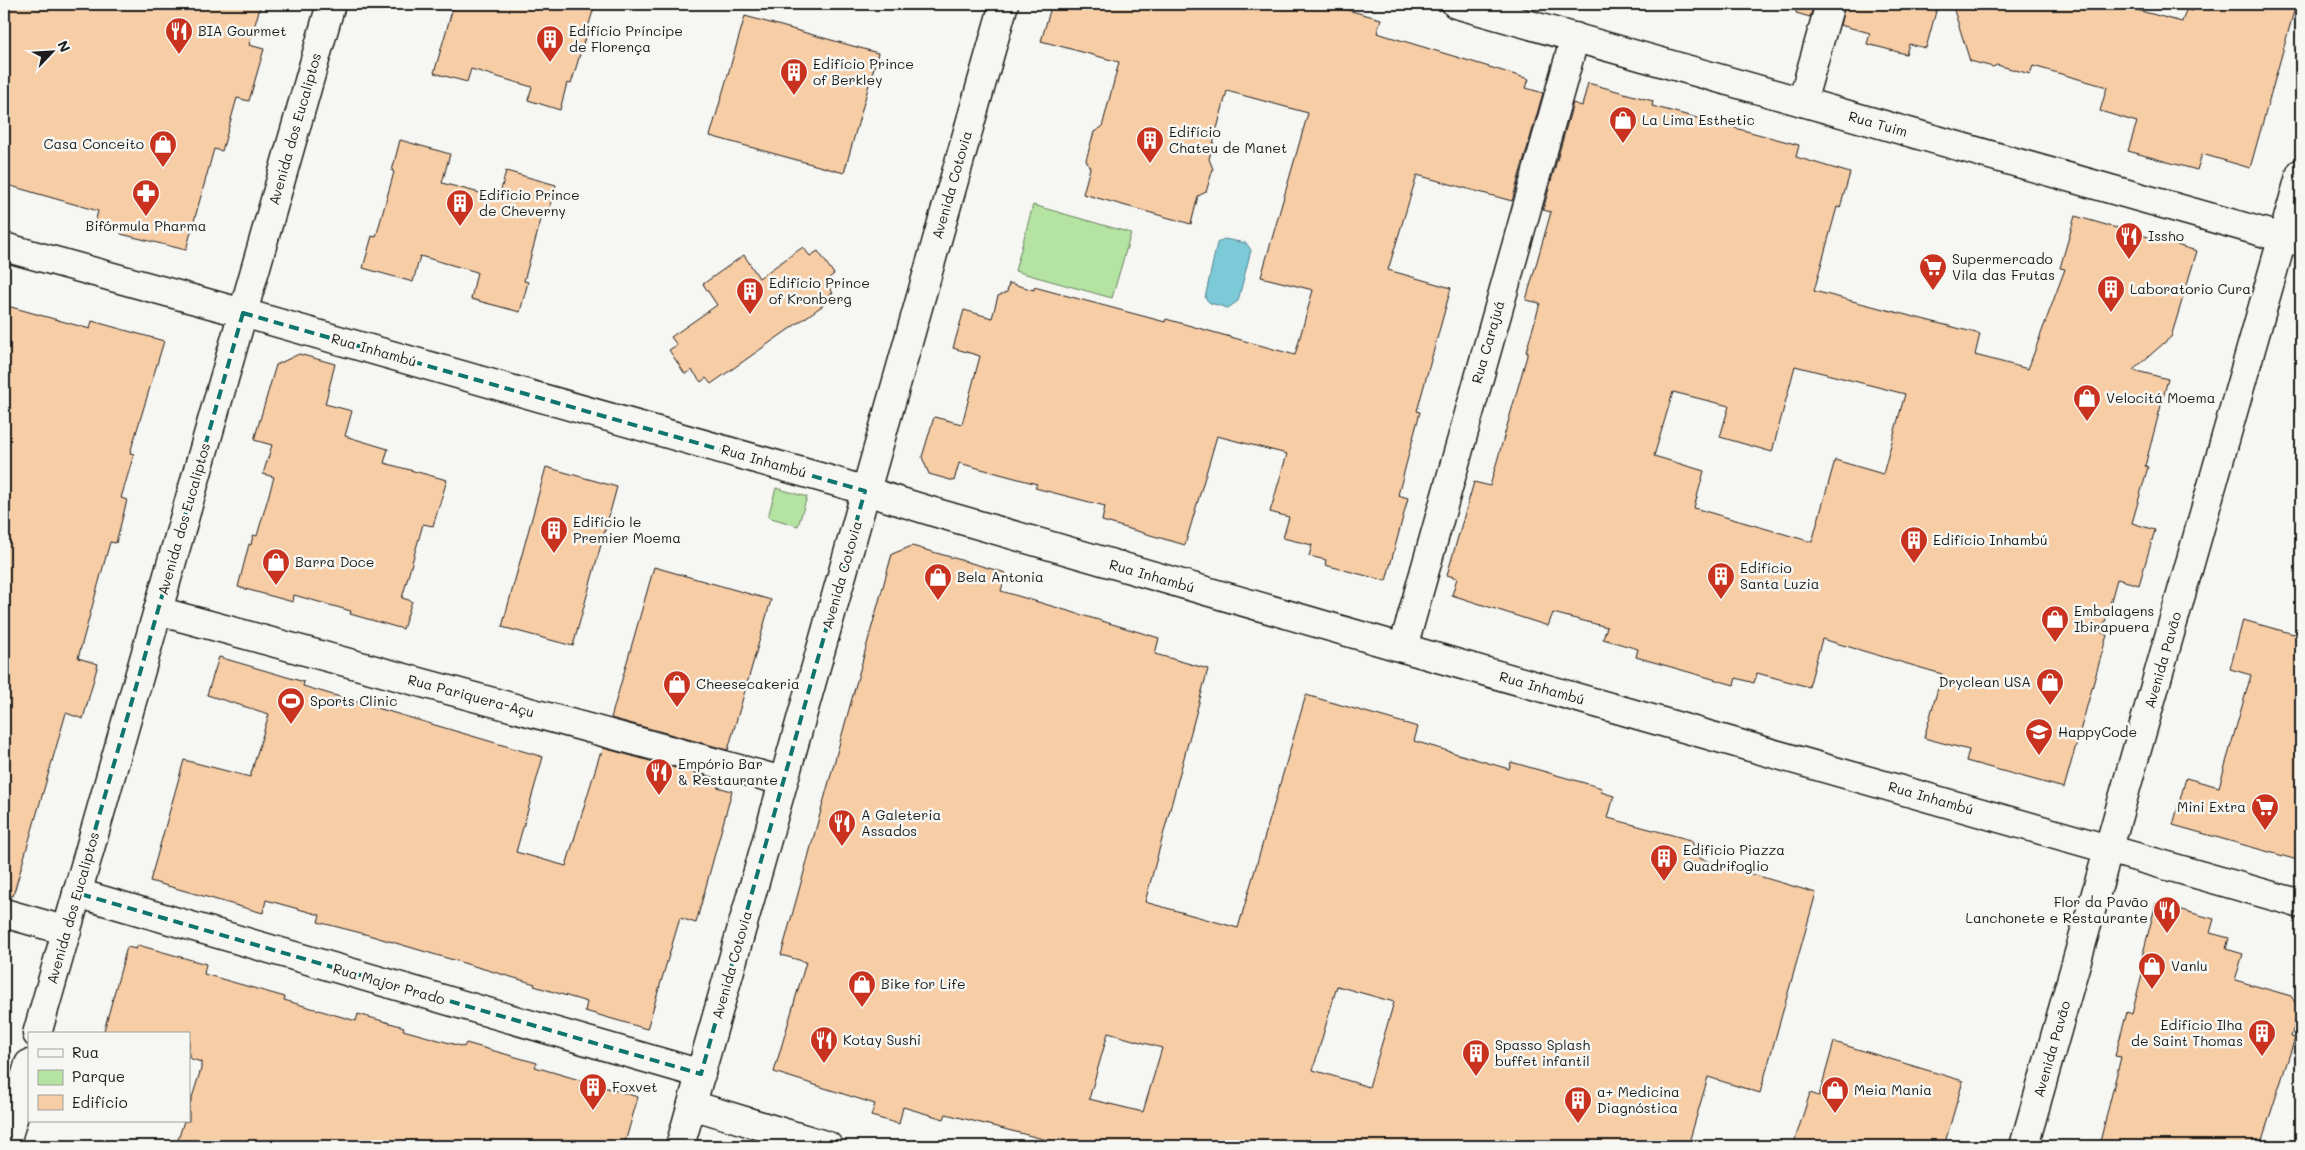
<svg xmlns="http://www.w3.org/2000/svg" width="2305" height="1150" font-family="Mali,sans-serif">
<rect width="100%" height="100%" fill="#f6f6f2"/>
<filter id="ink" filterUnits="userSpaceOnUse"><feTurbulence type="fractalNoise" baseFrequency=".02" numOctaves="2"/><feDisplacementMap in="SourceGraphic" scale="10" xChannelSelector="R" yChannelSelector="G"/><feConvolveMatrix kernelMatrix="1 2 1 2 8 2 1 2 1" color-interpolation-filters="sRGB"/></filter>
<g filter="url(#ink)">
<g fill="#b5e3a2" stroke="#68805f">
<polygon points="1033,205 1131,233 1112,298 1015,271"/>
<polygon points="776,488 807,497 798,526 768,517"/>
</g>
<polygon fill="#7bc9d8" stroke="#55848d" points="1224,239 1246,243 1251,250 1238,301 1228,308 1210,303 1205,298 1217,243"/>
<g fill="#f7cda6" stroke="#1c1c1c" fill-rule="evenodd">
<polygon points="4,4 261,4 249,45 264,49 249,101 237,98 222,151 214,149 186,250 121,234 122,230 95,223 98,211 4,184"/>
<polygon points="454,4 595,4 575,71 571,84 567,83 560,110 528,100 532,87 471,69 467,82 434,73"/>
<polygon points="1052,4 1325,4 1381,19 1377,33 1529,79 1526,88 1543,93 1512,201 1417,175 1388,270 1451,288 1417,411 1420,412 1398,495 1408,498 1386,581 1325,565 1326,560 1309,556 1312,545 1283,538 1289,517 1270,512 1287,454 1217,436 1185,545 1102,521 1105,506 1035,488 1037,484 959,463 954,481 929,474 922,457 934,417 962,424 980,356 953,348 964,310 992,318 998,296 1007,292 1009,283 1034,290 1034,287 1165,322 1166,319 1295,355 1313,290 1261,277 1308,113 1227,91 1209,159 1213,169 1206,192 1198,196 1191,224 1083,194 1090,168 1086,160 1094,132 1102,127 1119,62 1041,41"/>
<polygon points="1797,4 1814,4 1810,17 1796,13"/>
<polygon points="1845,4 1938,4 1926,48 1909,44 1906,54 1867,44 1870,33 1840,25"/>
<polygon points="1952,4 2114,4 2182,22 2186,10 2192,11 2194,4 2296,4 2250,168 2202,154 2197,170 2128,151 2137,122 2100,111 2107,87 2033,66 2030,74 1997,65 1993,67 1970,61"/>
<polygon points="745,16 878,53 844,173 710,136"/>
<path d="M1588 83 1653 101 1652 106 1799 145 1796 157 1850 173 1840 208 1837 207 1814 291 1980 334 1975 355 2028 369 2065 269 2060 268 2075 216 2197 251 2171 337 2133 370 2168 379 2145 466 2148 467 2132 523 2155 530 2139 585 2117 579 2102 633 2107 635 2064 788 1966 761 1969 750 1924 738 1942 674 1822 639 1809 687 1757 673 1754 683 1736 678 1734 685 1636 657 1638 649 1603 639 1607 627 1553 613 1548 626 1452 595 1457 578 1447 575 1474 482 1490 486 1528 352H1526L1540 303 1526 300 1551 212 1543 210 1573 103 1582 106ZM1795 366 1905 394 1883 474 1835 460 1812 542 1694 508 1704 471 1654 456 1673 392 1729 406 1720 437 1772 452Z"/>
<polygon points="400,140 450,154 442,183 499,198 506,171 556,185 547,217 542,216 524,281 528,282 520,312 471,299 477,272 420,256 413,282 363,268 372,236 376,237 394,172 392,171"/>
<polygon points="803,247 810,256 818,251 834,274 825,281 833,293 829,295 832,299 711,384 706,378 701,382 692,370 685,374 669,350 677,345 671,337 717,305 703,284 744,255 759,278"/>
<polygon points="4,305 90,329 92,321 164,341 130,453 134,454 121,498 127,500 116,543 110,542 78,658 98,664 83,719 66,713 13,896 4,895"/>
<polygon points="299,354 335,364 325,404 352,411 345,436 388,449 384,463 447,480 433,526 423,524 402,598 412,601 403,629 350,614 351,611 294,595 293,602 238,587 249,544 251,545 253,535 257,536 274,477 263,474 272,445 254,440 276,365"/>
<polygon points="546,467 617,487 573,646 502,627"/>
<path d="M912 546 1006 573 1001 591 1159 638 1155 654 1208 669 1145 902 1238 928 1306 695 1418 727 1414 741 1509 769 1511 762 1602 788 1601 792 1614 796 1608 818 1691 840 1701 859 1816 893 1760 1093 1708 1077 1688 1146H1070L946 1114 944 1119 903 1107 899 1124 871 1116 875 1104 774 1072 806 962 781 955 892 554ZM1337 986 1394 1002 1369 1087 1313 1070ZM1108 1033 1162 1048 1143 1112 1089 1099Z"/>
<polygon points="654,567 771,600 728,750 611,718"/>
<polygon points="2243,620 2301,636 2301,861 2173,825 2186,778 2219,787 2251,675 2230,669"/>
<polygon points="219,657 304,682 303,686 543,757 516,852 566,866 600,754 602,754 603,748 719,780 717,787 732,791 696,923 680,918 647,1029 585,1011 587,1002 534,986 535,984 365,934 318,922 320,915 266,900 263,913 150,881 184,760 250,777 269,714 207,695"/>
<polygon points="2156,903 2214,919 2210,933 2229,938 2226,949 2243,954 2235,980 2291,996 2299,1009 2291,1037 2295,1038 2260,1146 2099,1146 2121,1057 2115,1056 2127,1012 2132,1014 2146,958 2142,957"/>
<polygon points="138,945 206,964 204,974 285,997 284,1000 356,1021 358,1014 404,1027 403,1030 464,1047 466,1043 537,1063 535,1067 638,1097 624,1146 176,1146 184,1121 189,1121 189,1107 201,1069 201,1062 189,1058 189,1034 103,1034 127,947 136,949"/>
<polygon points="1834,1042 1963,1081 1944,1146 1793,1146 1810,1093 1819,1096"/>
</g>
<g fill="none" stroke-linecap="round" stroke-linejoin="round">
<g stroke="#1c1c1c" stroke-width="31">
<g id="minor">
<polyline points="1456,4 2301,243"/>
<polyline points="1802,102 1830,4"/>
<polyline points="4,247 243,313 837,482 937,513 1403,648 2301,904"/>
<polyline points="158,611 783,781"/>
<polyline points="1403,648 1575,37"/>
<polyline points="77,893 701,1074"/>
<polyline points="4,913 67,931"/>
<polyline points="37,1034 331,4"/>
<polyline points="692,1105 828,1146"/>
<polyline points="5,1146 29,1064"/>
<polyline points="680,1146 1004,4"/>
<polyline points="2024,1146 2301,173"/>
</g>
</g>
<use href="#minor" stroke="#f6f6f2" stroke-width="28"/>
</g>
</g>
<path fill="none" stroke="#0f766e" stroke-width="4" stroke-dasharray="10 6" stroke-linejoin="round" d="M243 313 865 491 701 1074 77 893Z"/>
<defs>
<g id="restaurant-pin" transform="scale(1.4375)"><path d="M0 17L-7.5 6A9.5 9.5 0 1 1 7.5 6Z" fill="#c8321e" stroke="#f6f6f2"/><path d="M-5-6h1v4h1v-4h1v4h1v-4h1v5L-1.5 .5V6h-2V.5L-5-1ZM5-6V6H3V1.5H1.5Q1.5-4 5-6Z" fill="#fff"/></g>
<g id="building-pin" transform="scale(1.4375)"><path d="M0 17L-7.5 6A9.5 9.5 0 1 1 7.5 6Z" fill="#c8321e" stroke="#f6f6f2"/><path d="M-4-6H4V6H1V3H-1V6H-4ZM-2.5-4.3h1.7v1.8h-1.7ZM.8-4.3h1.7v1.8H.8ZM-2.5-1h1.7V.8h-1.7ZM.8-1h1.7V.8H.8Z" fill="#fff"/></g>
<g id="shop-pin" transform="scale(1.4375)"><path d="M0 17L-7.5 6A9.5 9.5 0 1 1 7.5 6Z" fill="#c8321e" stroke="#f6f6f2"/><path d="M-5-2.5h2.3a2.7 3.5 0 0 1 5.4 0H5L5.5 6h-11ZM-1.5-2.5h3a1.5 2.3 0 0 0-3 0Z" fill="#fff"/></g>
<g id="pharmacy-pin" transform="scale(1.4375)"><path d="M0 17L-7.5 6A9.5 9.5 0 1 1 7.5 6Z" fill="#c8321e" stroke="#f6f6f2"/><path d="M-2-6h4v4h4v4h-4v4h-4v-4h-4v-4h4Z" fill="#fff"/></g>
<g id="supermarket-pin" transform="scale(1.4375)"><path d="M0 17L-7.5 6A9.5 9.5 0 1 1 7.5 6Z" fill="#c8321e" stroke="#f6f6f2"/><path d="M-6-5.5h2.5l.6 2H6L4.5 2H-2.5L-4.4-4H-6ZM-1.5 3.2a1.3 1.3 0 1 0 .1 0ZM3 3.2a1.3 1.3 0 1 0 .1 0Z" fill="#fff"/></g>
<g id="stadium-pin" transform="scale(1.4375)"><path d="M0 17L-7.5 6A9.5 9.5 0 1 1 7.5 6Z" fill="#c8321e" stroke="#f6f6f2"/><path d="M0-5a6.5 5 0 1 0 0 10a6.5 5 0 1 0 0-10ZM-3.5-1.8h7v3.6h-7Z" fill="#fff"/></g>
<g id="school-pin" transform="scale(1.4375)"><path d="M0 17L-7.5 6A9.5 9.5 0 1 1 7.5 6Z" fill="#c8321e" stroke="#f6f6f2"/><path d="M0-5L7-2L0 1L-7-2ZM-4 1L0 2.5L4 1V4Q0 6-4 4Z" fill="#fff"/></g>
</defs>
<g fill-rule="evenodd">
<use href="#restaurant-pin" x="179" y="31"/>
<use href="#building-pin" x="550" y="39"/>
<use href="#building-pin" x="794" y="72"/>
<use href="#shop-pin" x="1623" y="120"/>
<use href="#building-pin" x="1150" y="140"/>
<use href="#shop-pin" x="163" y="144"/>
<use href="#pharmacy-pin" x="146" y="193"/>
<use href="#building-pin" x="460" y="203"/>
<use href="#restaurant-pin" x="2129" y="236"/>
<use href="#supermarket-pin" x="1933" y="267"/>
<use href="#building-pin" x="2111" y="289"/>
<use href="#building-pin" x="750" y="291"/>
<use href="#shop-pin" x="2087" y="398"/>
<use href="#building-pin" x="554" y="530"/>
<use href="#building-pin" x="1914" y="540"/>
<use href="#shop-pin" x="276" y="562"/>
<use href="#building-pin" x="1721" y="576"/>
<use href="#shop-pin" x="938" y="577"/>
<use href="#shop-pin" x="2055" y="619"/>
<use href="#shop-pin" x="2050" y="682"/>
<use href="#shop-pin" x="677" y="684"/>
<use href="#stadium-pin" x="291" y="701"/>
<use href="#school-pin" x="2039" y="732"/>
<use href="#restaurant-pin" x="659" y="772"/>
<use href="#supermarket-pin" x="2265" y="807"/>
<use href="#restaurant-pin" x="842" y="823"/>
<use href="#building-pin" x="1664" y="858"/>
<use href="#restaurant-pin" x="2167" y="910"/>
<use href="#shop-pin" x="2152" y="966"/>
<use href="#shop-pin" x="862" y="984"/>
<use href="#building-pin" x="2262" y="1033"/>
<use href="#restaurant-pin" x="824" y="1040"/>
<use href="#building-pin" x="1476" y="1053"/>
<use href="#building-pin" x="593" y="1087"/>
<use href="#shop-pin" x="1835" y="1090"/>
<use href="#building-pin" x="1578" y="1100"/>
</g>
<g text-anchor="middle" stroke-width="5" stroke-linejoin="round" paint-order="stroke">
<g font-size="14" fill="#1c1c1c" stroke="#f6f6f2" text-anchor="start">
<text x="198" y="36">BIA Gourmet</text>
<text x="569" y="36">Edifício Príncipe<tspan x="569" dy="16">de Florença</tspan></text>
<text x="813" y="69">Edifício Prince<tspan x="813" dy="16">of Berkley</tspan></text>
<text x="1642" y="125">La Lima Esthetic</text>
<text x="1169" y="137">Edifício<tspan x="1169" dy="16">Chateu de Manet</tspan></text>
<text x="144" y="149" text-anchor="end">Casa Conceito</text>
<text x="479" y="200">Edificio Prince<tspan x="479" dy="16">de Cheverny</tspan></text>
<text x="146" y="231" text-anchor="middle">Bifórmula Pharma</text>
<text x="2148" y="241">Issho</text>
<text x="1952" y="264">Supermercado<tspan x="1952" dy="16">Vila das Frutas</tspan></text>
<text x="769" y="288">Edifício Prince<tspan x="769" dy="16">of Kronberg</tspan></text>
<text x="2130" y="294">Laboratorio Cura</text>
<text x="2106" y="403">Velocitá Moema</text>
<text x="573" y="527">Edifício le<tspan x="573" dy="16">Premier Moema</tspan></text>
<text x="1933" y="545">Edifício Inhambú</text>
<text x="295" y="567">Barra Doce</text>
<text x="1740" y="573">Edifício<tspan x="1740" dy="16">Santa Luzia</tspan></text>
<text x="957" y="582">Bela Antonia</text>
<text x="2074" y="616">Embalagens<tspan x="2074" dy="16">Ibirapuera</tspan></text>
<text x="2031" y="687" text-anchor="end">Dryclean USA</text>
<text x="696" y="689">Cheesecakeria</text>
<text x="310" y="706">Sports Clinic</text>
<text x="2058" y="737">HappyCode</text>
<text x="678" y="769">Empório Bar<tspan x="678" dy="16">&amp; Restaurante</tspan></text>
<text x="2246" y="812" text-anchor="end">Mini Extra</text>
<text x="861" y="820">A Galeteria<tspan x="861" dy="16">Assados</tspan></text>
<text x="1683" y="855">Edificio Piazza<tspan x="1683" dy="16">Quadrifoglio</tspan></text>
<text x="2148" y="907" text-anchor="end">Flor da Pavão<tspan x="2148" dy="16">Lanchonete e Restaurante</tspan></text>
<text x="2171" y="971">Vanlu</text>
<text x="881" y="989">Bike for Life</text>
<text x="2243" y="1030" text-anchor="end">Edificio Ilha<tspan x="2243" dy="16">de Saint Thomas</tspan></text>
<text x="843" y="1045">Kotay Sushi</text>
<text x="1495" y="1050">Spasso Splash<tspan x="1495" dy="16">buffet infantil</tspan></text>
<text x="612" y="1092">Foxvet</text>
<text x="1854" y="1095">Meia Mania</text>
<text x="1597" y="1097">a+ Medicina<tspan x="1597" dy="16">Diagnóstica</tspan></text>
</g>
<g font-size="14" fill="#1c1c1c" stroke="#f6f6f2">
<text transform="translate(1878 124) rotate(16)" y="5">Rua Tuim</text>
<text transform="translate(295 129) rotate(-74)" y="5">Avenida dos Eucaliptos</text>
<text transform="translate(952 185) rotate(-74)" y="5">Avenida Cotovia</text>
<text transform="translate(1488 342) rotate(-74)" y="5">Rua Carajuá</text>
<text transform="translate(374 350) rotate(16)" y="5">Rua Inhambú</text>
<text transform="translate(764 461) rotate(16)" y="5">Rua Inhambú</text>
<text transform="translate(184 519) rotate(-74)" y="5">Avenida dos Eucaliptos</text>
<text transform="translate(842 575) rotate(-74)" y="5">Avenida Cotovia</text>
<text transform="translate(1152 576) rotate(16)" y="5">Rua Inhambú</text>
<text transform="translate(2163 660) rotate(-74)" y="5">Avenida Pavão</text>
<text transform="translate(1542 688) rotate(16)" y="5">Rua Inhambú</text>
<text transform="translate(471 696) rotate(15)" y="5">Rua Pariquera-Açu</text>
<text transform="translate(1931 798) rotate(16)" y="5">Rua Inhambú</text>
<text transform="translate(73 908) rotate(-74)" y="5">Avenida dos Eucaliptos</text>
<text transform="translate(732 965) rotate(-74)" y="5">Avenida Cotovia</text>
<text transform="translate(389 984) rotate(16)" y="5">Rua Major Prado</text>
<text transform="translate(2052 1049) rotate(-74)" y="5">Avenida Pavão</text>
</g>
</g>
<rect width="2305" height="1150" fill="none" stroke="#f6f6f2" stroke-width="20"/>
<rect x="10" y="10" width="2285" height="1130" fill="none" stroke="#1c1c1c" stroke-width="2" filter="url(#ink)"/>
<rect x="28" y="1032" width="162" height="90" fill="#f6f6f2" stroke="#9f9f9c"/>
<rect x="38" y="1049" width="25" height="8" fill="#f6f6f2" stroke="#9f9f9c"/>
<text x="72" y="1058" font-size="15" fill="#1c1c1c">Rua</text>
<rect x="38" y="1070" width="25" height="15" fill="#b5e3a2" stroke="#9f9f9c"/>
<text x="72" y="1082" font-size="15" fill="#1c1c1c">Parque</text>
<rect x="38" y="1095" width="25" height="15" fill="#f7cda6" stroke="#9f9f9c"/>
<text x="72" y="1108" font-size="15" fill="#1c1c1c">Edifício</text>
<g transform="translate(52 52) rotate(65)" stroke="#f6f6f2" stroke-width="4" paint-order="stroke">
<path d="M0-4L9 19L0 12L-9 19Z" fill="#1c1c1c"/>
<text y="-8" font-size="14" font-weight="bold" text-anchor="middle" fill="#1c1c1c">N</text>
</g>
</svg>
